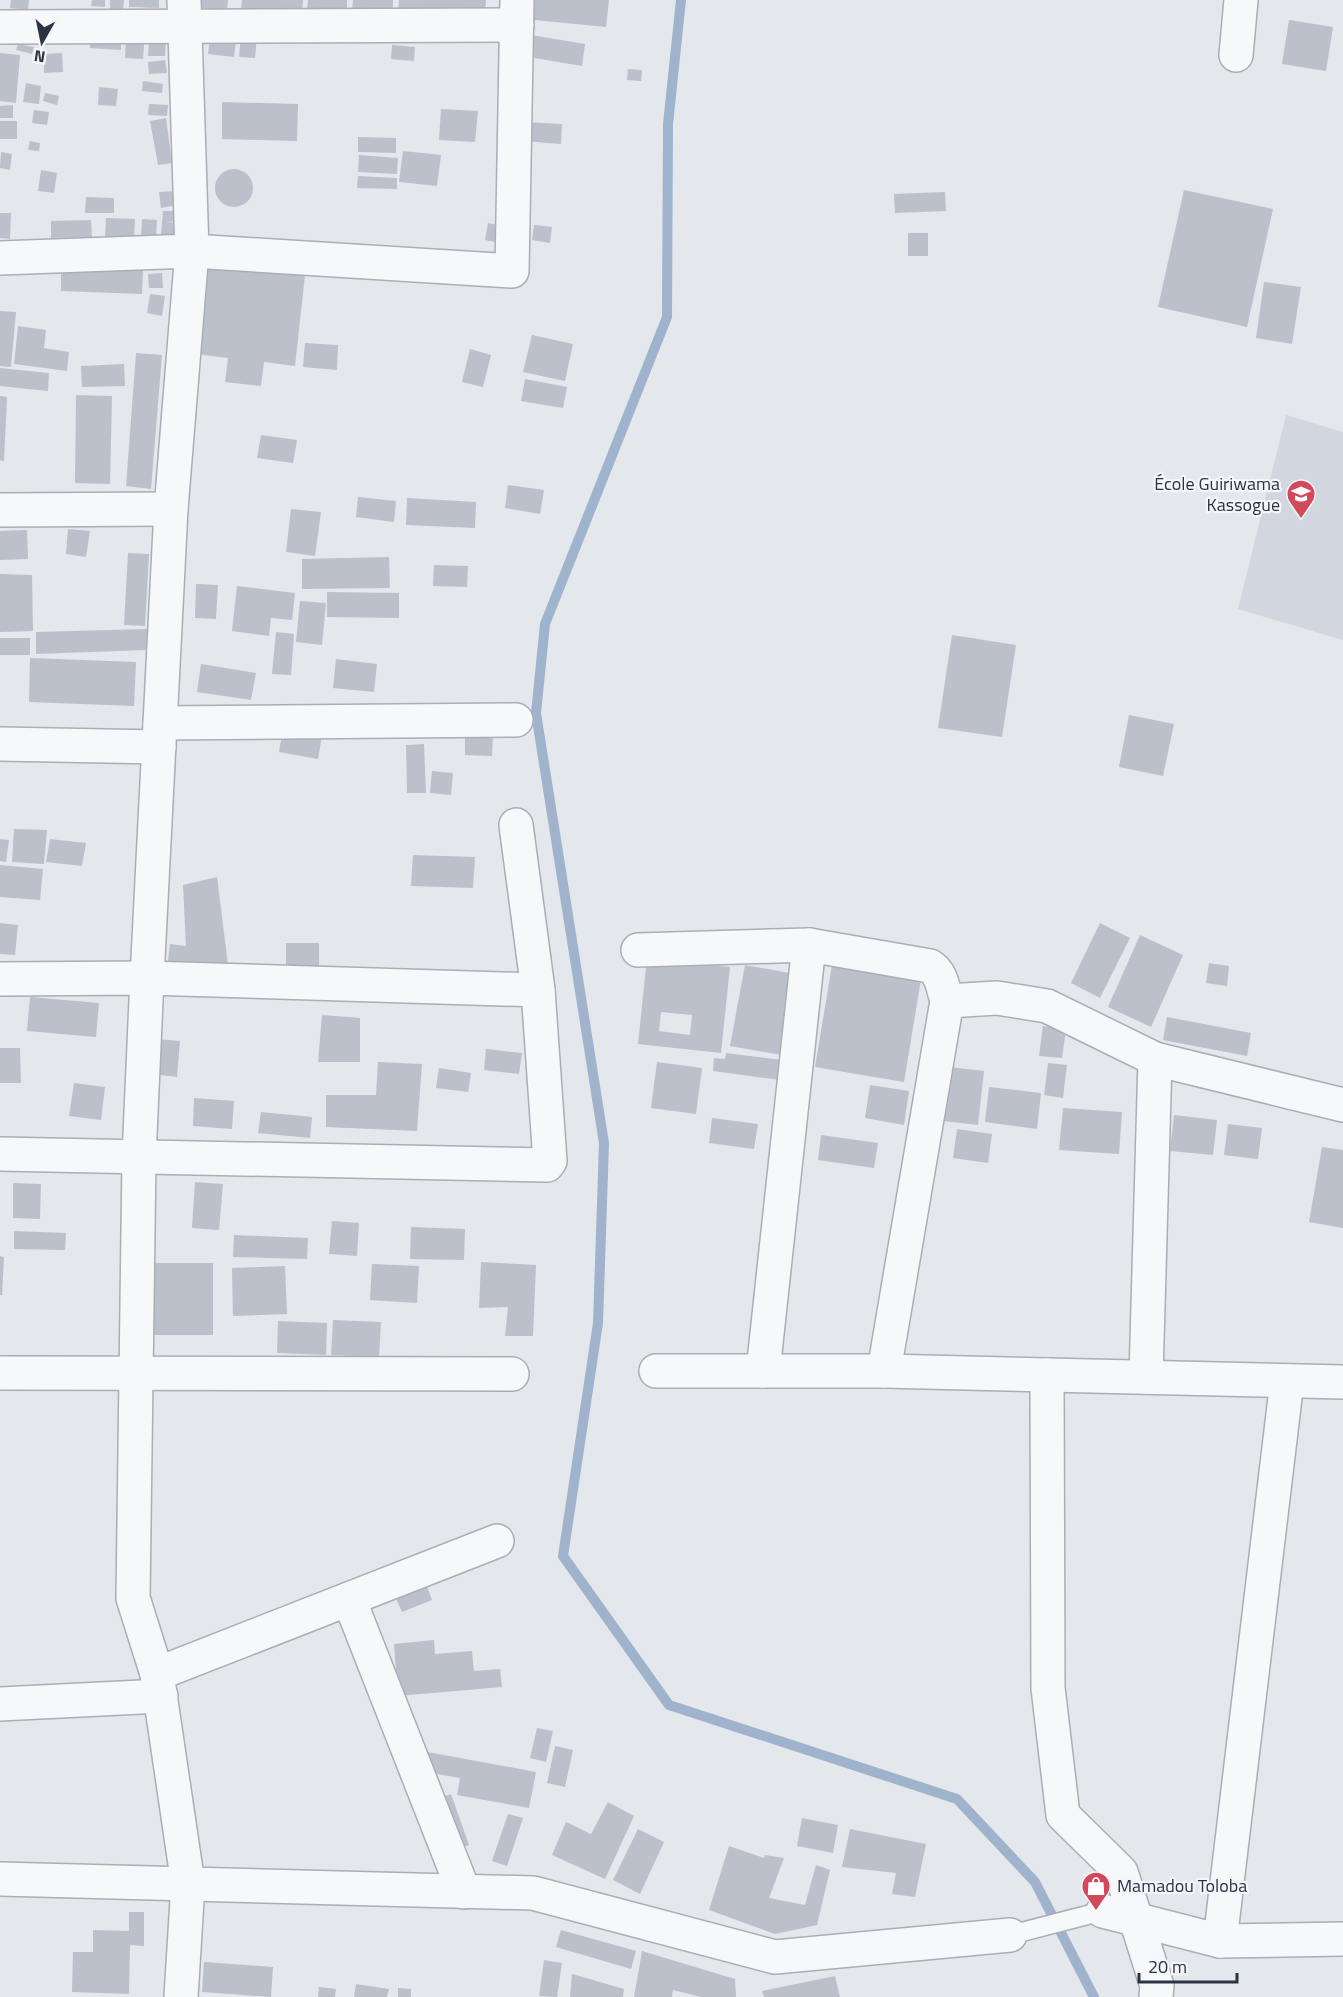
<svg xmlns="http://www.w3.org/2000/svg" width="1343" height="1997" font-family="'Titillium Web',sans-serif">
<rect width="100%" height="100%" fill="#e4e7ec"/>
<polygon fill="#d2d6de" points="1286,415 1343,432 1343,640 1238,609"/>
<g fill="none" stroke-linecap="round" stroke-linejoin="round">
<polyline stroke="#9fb4cc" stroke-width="10" points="681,0 668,124 667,317 545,624 536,713 604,1143 598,1323 563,1556 669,1705 957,1799 1035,1882 1094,1997"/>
</g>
<g fill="#bbc0ca" fill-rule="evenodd">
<polygon points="11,0 29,0 28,10 10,8"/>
<polygon points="92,0 105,0 105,7 91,6"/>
<polygon points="110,0 124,0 123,11 110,10"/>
<polygon points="129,0 159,0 159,8 129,7"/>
<polygon points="198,0 228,0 227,11 196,7"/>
<polygon points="242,0 303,0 302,13 241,9"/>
<polygon points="308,0 347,0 347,10 307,9"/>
<polygon points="353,0 393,0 393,14 352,11"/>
<polygon points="399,0 486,0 485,15 398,11"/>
<polygon points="526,0 609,0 606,27 524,19"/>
<polygon points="1289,20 1333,27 1326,71 1282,64"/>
<polygon points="126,32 145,32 143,59 125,58"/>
<polygon points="525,34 585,44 582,66 522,56"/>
<polygon points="91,35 121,37 121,50 90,48"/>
<polygon points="241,35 257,36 255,58 239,57"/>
<polygon points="210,38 236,41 234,57 208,54"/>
<polygon points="149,40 166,41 165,56 148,56"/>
<polygon points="18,44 34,47 32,54 16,50"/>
<polygon points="392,45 415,47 414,61 391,59"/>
<polygon points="0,53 20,55 16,103 0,101"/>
<polygon points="62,53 63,72 44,73 44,54"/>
<polygon points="165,60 167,73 149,74 148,62"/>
<polygon points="628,69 642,70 641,81 627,80"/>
<polygon points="143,81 163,84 162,93 142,91"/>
<polygon points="26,83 41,86 39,104 23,102"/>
<polygon points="99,87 118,89 116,106 98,105"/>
<polygon points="45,93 59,96 57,105 43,101"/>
<polygon points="222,102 298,104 297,141 222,139"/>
<polygon points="149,104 168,105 167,116 148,115"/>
<polygon points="13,105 13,118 0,118 0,106"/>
<polygon points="441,109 478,111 475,142 439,140"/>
<polygon points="34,110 49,112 47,125 32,123"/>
<polygon points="166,118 172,163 158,165 150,121"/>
<rect x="0" y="121" width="17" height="18"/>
<polygon points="524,122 562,124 561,144 524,141"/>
<polygon points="358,137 396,138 396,153 358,152"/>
<polygon points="30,141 40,143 39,151 28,150"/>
<polygon points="403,151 441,155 437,186 399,182"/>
<polygon points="1,152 12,154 10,170 0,168"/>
<polygon points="359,155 398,158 397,174 358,172"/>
<circle cx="234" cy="188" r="19"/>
<polygon points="41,170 57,173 54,193 38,191"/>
<polygon points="358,176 397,178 397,189 357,188"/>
<polygon points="1184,190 1273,209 1247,327 1158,307"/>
<polygon points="175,191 177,205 161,208 159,192"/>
<polygon points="945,192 946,211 895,213 894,194"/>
<polygon points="86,197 114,198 114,213 85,213"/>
<polygon points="163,211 179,211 179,221 165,222 181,223 179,238 161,236"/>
<polygon points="0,213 11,213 10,239 0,238"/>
<polygon points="106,218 135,219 134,240 105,238"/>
<polygon points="142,219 157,220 156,237 141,236"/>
<polygon points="91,220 92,237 51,238 51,221"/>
<polygon points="488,223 503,226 500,243 485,240"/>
<polygon points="534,225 552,227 550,243 532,240"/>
<rect x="908" y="233" width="20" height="23"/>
<polygon points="206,264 305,275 295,366 264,362 261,386 225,382 228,358 196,354"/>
<polygon points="61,267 143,270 142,294 61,291"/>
<polygon points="162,273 163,288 149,288 148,274"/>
<polygon points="1264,282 1301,287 1292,344 1256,338"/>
<polygon points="150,294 165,296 162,316 147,313"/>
<polygon points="0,311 16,312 11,367 0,366"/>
<polygon points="18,326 46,330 44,348 69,352 67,371 14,364"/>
<polygon points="532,335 573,344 565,381 523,372"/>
<polygon points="305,343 338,345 337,370 303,367"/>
<polygon points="470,349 491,355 483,387 462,382"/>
<polygon points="136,353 162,355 151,489 126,486"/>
<polygon points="124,364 125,386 82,387 81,366"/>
<polygon points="0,368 49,373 48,391 0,386"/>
<polygon points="525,379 567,387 563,408 521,401"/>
<polygon points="76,395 112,396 110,484 75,483"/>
<polygon points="0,396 7,397 4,461 0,460"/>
<polygon points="261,435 297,440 293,463 257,458"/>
<polygon points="508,485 544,490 540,514 505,508"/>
<polygon points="358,497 396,501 394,522 356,517"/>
<polygon points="407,498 476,502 475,528 406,525"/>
<polygon points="291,509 321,512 315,556 286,552"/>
<polygon points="68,529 90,531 86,557 66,554"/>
<polygon points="27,530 28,559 0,560 0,531"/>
<polygon points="128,553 149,554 145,626 124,625"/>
<polygon points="389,557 390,588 302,589 302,559"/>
<polygon points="434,565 468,566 467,587 433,586"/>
<polygon points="0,574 32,575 33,631 0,632"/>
<polygon points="196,584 218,585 216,619 195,618"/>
<polygon points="237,586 295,593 292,620 271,618 269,636 232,631"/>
<polygon points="327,592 399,593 399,618 327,617"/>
<polygon points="300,601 326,603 322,645 296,642"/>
<polygon points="147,629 147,650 36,654 36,632"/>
<polygon points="276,632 294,634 291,675 272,674"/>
<polygon points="952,635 1016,645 1002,737 938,728"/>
<rect x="0" y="638" width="30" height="17"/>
<polygon points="30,658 136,662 134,706 29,702"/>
<polygon points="336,659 377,664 374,692 333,688"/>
<polygon points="201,664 256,673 251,700 197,692"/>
<polygon points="1129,715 1174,724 1163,776 1119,767"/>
<polygon points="283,729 322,736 318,759 279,752"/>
<polygon points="465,732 493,733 492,756 465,755"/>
<polygon points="424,744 426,793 407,793 406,745"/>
<polygon points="432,771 453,773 451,795 430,793"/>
<polygon points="14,829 47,830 44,864 12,862"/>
<polygon points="0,839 9,840 6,862 0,861"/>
<polygon points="50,839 86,843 82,866 46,862"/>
<polygon points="413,855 475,857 473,888 411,886"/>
<polygon points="0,865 43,869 40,900 0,897"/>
<polygon points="217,877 228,965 167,970 170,944 186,946 183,885"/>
<polygon points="0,923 18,925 15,955 0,954"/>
<polygon points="1100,923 1130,938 1100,998 1071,983"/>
<polygon points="1140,935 1183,955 1151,1027 1108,1007"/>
<rect x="286" y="943" width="33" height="24"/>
<path d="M647 958 730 967 721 1053 638 1044ZM661 1012 692 1015 690 1035 659 1031Z"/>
<polygon points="1209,963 1229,966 1227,986 1206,983"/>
<polygon points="745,965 801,975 787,1056 730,1046"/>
<polygon points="832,965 921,979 904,1082 815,1067"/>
<polygon points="30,997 99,1003 96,1037 27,1031"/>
<polygon points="322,1015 360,1018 360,1062 318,1062"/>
<polygon points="1167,1017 1251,1033 1247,1056 1163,1040"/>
<polygon points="1043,1026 1066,1029 1062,1058 1039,1056"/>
<polygon points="156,1039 180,1041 177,1077 153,1074"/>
<polygon points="0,1048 20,1048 21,1083 0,1083"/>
<polygon points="486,1049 522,1053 519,1074 484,1070"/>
<polygon points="726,1053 790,1061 787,1081 713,1071 714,1058 725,1059"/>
<polygon points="378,1062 422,1064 417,1131 326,1127 326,1095 376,1095"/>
<polygon points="657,1062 702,1068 696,1114 651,1108"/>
<polygon points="1048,1063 1067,1065 1063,1098 1044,1095"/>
<polygon points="949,1067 984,1071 978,1125 943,1121"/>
<polygon points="439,1068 471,1073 468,1092 436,1088"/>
<polygon points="74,1083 105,1087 101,1120 69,1116"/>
<polygon points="870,1085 909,1091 904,1125 865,1118"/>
<polygon points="989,1087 1041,1093 1037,1129 985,1122"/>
<polygon points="194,1098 234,1101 232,1129 193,1126"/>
<polygon points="1063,1108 1122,1112 1119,1154 1059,1150"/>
<polygon points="261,1112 312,1117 310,1138 258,1133"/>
<polygon points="1174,1115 1217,1120 1213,1155 1170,1151"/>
<polygon points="712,1118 758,1124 754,1149 709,1143"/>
<polygon points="1228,1124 1262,1128 1258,1159 1224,1155"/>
<polygon points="957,1129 992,1134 988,1163 953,1158"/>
<polygon points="821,1135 878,1143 874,1168 818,1160"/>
<polygon points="1322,1147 1343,1150 1343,1228 1309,1222"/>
<polygon points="195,1182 223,1184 219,1230 192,1228"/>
<polygon points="13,1183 41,1184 40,1219 13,1218"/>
<polygon points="332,1221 359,1223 357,1256 329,1254"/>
<polygon points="411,1227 465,1229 464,1260 410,1259"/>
<polygon points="14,1231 66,1233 65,1250 14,1249"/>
<polygon points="234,1235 308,1238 307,1259 233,1257"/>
<polygon points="0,1256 4,1257 2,1295 0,1295"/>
<polygon points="481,1262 536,1265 533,1336 505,1336 508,1307 479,1308"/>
<polygon points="147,1263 213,1263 213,1335 146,1335"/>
<polygon points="372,1264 419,1266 417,1303 370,1300"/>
<polygon points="285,1266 287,1314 233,1316 232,1268"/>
<polygon points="333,1320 381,1322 379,1357 331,1355"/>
<polygon points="278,1321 327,1323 326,1355 277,1353"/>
<polygon points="425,1581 432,1600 402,1612 394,1594"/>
<polygon points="434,1640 435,1654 472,1651 474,1671 500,1669 502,1687 398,1696 394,1644"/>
<polygon points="537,1728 553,1731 546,1762 530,1758"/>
<polygon points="555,1746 573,1750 565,1787 547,1783"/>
<polygon points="422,1751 536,1772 529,1808 457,1795 460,1778 419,1771"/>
<polygon points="451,1794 469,1845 452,1851 434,1800"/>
<polygon points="608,1802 634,1816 605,1879 552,1855 566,1822 591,1834"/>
<polygon points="508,1814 523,1818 507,1866 492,1861"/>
<polygon points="802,1818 838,1825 833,1853 797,1846"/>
<polygon points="638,1829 664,1842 640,1894 613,1880"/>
<polygon points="850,1829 926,1844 915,1897 892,1894 896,1873 842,1867"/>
<polygon points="729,1846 764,1858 765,1855 784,1858 769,1898 805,1905 816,1865 830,1870 817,1925 775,1934 709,1910"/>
<polygon points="129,1912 144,1912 144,1946 130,1945 129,1994 72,1992 73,1952 93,1952 93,1930 129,1931"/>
<polygon points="561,1930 636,1951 631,1969 556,1947"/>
<polygon points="642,1951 735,1979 736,1997 701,1997 673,1990 672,1997 634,1997"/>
<polygon points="544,1960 562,1963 557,1997 539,1996"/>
<polygon points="204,1962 273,1967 271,1997 202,1992"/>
<polygon points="572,1974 624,1989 623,1997 570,1997"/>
<polygon points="835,1976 840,1997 764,1997 762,1991"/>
<polygon points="356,1984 389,1989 387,1997 354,1997"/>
<polygon points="319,1987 336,1989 335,1997 318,1997"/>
<polygon points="398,1988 411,1989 411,1997 398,1997"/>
</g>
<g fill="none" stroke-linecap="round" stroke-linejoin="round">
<g stroke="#a9aeb7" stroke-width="21">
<polyline id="lane" points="1010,1935 1103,1911"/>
</g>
<g stroke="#a9aeb7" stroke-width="36">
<g id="street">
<polyline points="0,27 517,25"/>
<polyline points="1236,55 1241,0"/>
<polyline points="0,258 192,251 512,271 517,0"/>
<polyline points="0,510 171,509"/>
<polyline points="160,723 516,720"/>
<polyline points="0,744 159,747"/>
<path d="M638 950 809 945 930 966C942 973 943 989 947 1001L884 1371"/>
<polyline points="0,979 147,978 538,990"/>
<polyline points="947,1001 997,998 1047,1006 1155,1059 1343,1105"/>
<polyline points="0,1154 547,1165 550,1161 538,990 516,825"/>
<polyline points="656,1371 884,1371 1343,1382"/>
<polyline points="763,1371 809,945"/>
<polyline points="0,1373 512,1374"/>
<polyline points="1047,1375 1048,1688 1063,1815 1121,1872 1157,1986 1156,1997"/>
<polyline points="1146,1377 1155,1059"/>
<polyline points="349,1599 464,1892"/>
<polyline points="157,1674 497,1541"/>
<polyline points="0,1704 161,1696"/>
<polyline points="0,1879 533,1893 775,1957 1010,1935"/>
<polyline points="1103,1911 1220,1941 1343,1939"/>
<polyline points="1220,1941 1287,1381"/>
<polyline points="181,1997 188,1884 157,1674 133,1598 139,1157 147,978 171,509 192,251 184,0"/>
</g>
</g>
<use href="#lane" stroke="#f7f8fa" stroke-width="18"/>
<use href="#street" stroke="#f7f8fa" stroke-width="33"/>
</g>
<defs>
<g id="school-pin" transform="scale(1.5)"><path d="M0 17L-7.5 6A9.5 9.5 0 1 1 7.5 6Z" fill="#d1495b" stroke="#f4f6f9"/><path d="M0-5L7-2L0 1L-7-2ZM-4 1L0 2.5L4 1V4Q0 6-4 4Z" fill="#fff"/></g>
<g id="shop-pin" transform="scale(1.5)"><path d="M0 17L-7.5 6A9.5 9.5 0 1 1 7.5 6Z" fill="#d1495b" stroke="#f4f6f9"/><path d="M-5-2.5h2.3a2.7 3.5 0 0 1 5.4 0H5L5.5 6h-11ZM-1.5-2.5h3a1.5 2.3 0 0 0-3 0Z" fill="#fff"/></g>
</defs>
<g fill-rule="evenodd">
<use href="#school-pin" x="1301" y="494"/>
<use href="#shop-pin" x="1096" y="1886"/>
</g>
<g text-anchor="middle" stroke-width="4.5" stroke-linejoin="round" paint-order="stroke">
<g font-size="18" fill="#2b3445" stroke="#f4f6f9" text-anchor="end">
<text x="1280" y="490">École Guiriwama<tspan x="1280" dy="21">Kassogue</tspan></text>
<text x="1117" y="1892" text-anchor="start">Mamadou Toloba</text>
</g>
</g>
<g transform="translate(42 42) rotate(189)" stroke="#f4f6f9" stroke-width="4.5" paint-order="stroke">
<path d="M0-4.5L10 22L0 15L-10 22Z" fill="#2b3445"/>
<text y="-9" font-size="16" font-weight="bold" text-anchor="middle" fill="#2b3445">N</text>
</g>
<path d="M1139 1973v9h98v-9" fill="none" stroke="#2b3445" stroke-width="3"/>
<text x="1148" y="1973" font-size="18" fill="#2b3445" stroke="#f4f6f9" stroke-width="4.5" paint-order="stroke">20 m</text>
</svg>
